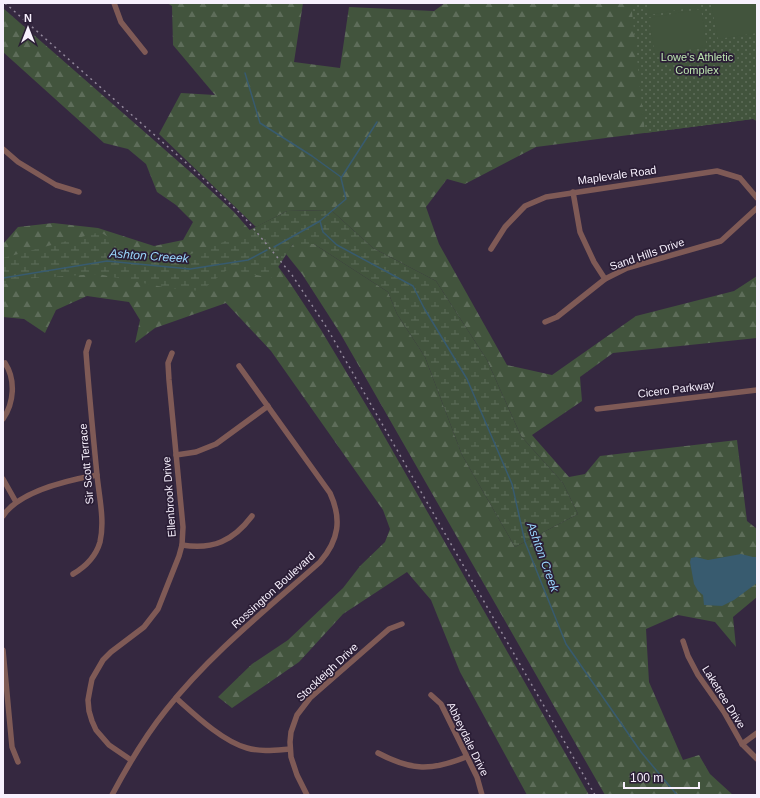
<svg xmlns="http://www.w3.org/2000/svg" width="760" height="798" font-family="Helvetica,sans-serif">
<defs>
<pattern id="forest-firs" width="22" height="20" patternUnits="userSpaceOnUse"><rect width="22" height="20" fill="#42543d"/><path d="M5 1l3.5 6h-7zM16 11l3.5 6h-7z" fill="#5e6d5a"/></pattern>
<pattern id="wetland-marsh" width="20" height="14" patternUnits="userSpaceOnUse"><rect width="20" height="14" fill="#42543d"/><path d="M1 5h8M5 5V1M11 12h8M15 12V8" fill="none" stroke="#5e6d5a"/></pattern>
<pattern id="park-dots" width="8" height="8" patternUnits="userSpaceOnUse"><rect width="8" height="8" fill="#42543d"/><path d="M2 2h.1M6 6h.1" fill="none" stroke="#5e6d5a" stroke-width="1.8" stroke-linecap="round"/></pattern>
</defs>
<rect width="100%" height="100%" fill="#352840"/>
<g fill="url(#forest-firs)">
<polygon points="167,3 303,3 294,62 340,68 349,7 434,11 445,3 642,3 710,56 757,121 753,119 536,147 465,184 447,179 426,207 439,244 507,365 552,375 636,316 734,291 757,276 757,338 613,353 580,377 582,401 532,435 569,477 585,474 600,456 737,440 747,521 757,529 757,597 733,617 736,647 715,622 678,615 646,629 649,682 683,760 699,755 710,774 733,795 605,795 340,333 302,274 286,254 293,244 314,244 388,292 397,314 425,357 462,455 515,547 578,514 563,483 521,436 487,360 436,281 373,248 331,210 287,211 256,227 159,134 181,93 215,95 173,45 172,6"/>
<polygon points="3,8 196,177 234,212 261,243 290,283 321,330 375,420 589,795 527,795 460,672 431,600 407,572 343,614 299,662 232,708 218,697 252,664 288,640 343,588 360,566 385,542 390,529 383,510 271,351 226,303 155,328 135,343 140,320 129,302 87,296 56,310 45,333 24,319 3,317 3,244 18,227 53,223 98,228 154,246 183,240 193,222 176,205 157,192 146,164 128,149 104,143 3,52"/>
</g>
<polygon fill="url(#wetland-marsh)" points="331,210 373,248 436,281 487,360 521,436 563,483 578,514 515,547 462,455 425,357 397,314 388,292 314,244 293,244 271,278 228,269 201,291 168,288 98,274 20,279 3,285 3,258 100,232 138,255 188,255 234,238 287,211"/>
<polygon fill="url(#park-dots)" points="631,3 757,3 757,121 753,119 645,133"/>
<g fill="#42543d">
<polygon points="647,3 700,3 701,6 649,15"/>
<polygon points="711,3 757,3 757,33 718,39"/>
<polygon points="701,9 707,47 655,55 649,18"/>
</g>
<polygon fill="#385b6f" points="741,554 753,557 757,557 757,583 734,600 722,606 704,605 703,595 698,591 694,584 690,562 691,558 696,557 708,560"/>
<g fill="none" stroke-linecap="round" stroke-linejoin="round">
<g stroke="#385b6f" stroke-width="1.5">
<polyline points="245,73 260,123 312,156 341,177"/>
<polyline points="320,221 323,232 337,245 413,286 424,308 467,379 512,484 525,542 566,644 641,752 677,795"/>
<polyline points="274,247 320,221 346,199 341,178 377,122"/>
<polyline points="3,278 107,261 190,269 248,260 267,250"/>
</g>
<g stroke="#7f5a56" stroke-width="5.5">
<polyline points="114,3 121,22 145,52"/>
<polyline points="3,149 18,162 56,185 79,192"/>
<polyline points="573,192 580,232 594,262 605,279"/>
<polyline points="491,249 505,227 525,206 546,197 717,171 740,178 757,198"/>
<polyline points="545,322 557,317 605,279 627,268 721,241 757,208"/>
<polyline points="597,409 757,390"/>
<path d="M3 419C14 403 16 380 5 363"/>
<polyline points="176,455 196,452 216,444 268,406"/>
<polyline points="3,479 16,502"/>
<path d="M3 516C19 491 69 480 97 475"/>
<path d="M182 545C213 550 233 541 252 516"/>
<path d="M73 574C85 567 96 556 100 542 105 521 99 496 97 475 93 434 89 393 86 352L89 342"/>
<polyline points="683,641 688,656 698,675 724,712 742,744 757,759"/>
<polyline points="3,650 12,747 18,762"/>
<polyline points="431,695 441,704 477,777 482,795"/>
<path d="M176 698C195 715 222 741 247 748 261 752 276 750 290 749"/>
<polyline points="742,744 757,733"/>
<path d="M378 753C412 771 431 771 466 757"/>
<polyline points="131,760 109,745 96,730 92,721 89,711 88,700 90,689 92,679 103,660 111,652 144,627 158,609 179,556 182,545 183,527 169,380 168,363 172,353"/>
<path d="M112 795C128 765 145 736 166 710 210 654 267 609 320 562 339 540 342 519 330 493L239 366"/>
<polyline points="307,795 297,775 291,757 290,742 291,732 297,715 310,698 389,629 402,624"/>
</g>
<polyline stroke="#93899c" stroke-width="1.5" stroke-dasharray="2 4" stroke-linecap="butt" points="5,3 193,169 244,217 292,275 327,328 595,795"/>
</g>
<g text-anchor="middle" stroke-width="3.5" stroke-linejoin="round" paint-order="stroke">
<g font-size="11" fill="#bde6b1" stroke="#2b1e36">
<text x="697" y="61">Lowe's Athletic<tspan x="697" dy="13">Complex</tspan></text>
</g>
<g font-size="11" fill="#f7f0fd" stroke="#2b1e36">
<text transform="translate(617 175) rotate(-8)" y="4">Maplevale Road</text>
<text transform="translate(647 254) rotate(-19)" y="4">Sand Hills Drive</text>
<text transform="translate(676 389) rotate(-7)" y="4">Cicero Parkway</text>
<text transform="translate(86 464) rotate(-95)" y="4">Sir Scott Terrace</text>
<text transform="translate(169 497) rotate(-94)" y="4">Ellenbrook Drive</text>
<text transform="translate(273 590) rotate(-42)" y="4">Rossington Boulevard</text>
<text transform="translate(327 672) rotate(-43)" y="4">Stockleigh Drive</text>
<text transform="translate(724 697) rotate(58)" y="4">Laketree Drive</text>
<text transform="translate(468 739) rotate(64)" y="4">Abbeydale Drive</text>
</g>
<g font-size="12" font-style="italic" fill="#9ad8fe" stroke="#2b1e36">
<text transform="translate(149 256) rotate(4)" y="4">Ashton Creeek</text>
<text transform="translate(543 557) rotate(70)" y="4">Ashton Creek</text>
</g>
</g>
<rect width="760" height="798" fill="none" stroke="#f7f0fd" stroke-width="8"/>
<g transform="translate(28 28)" stroke="#2b1e36" stroke-width="3" paint-order="stroke">
<path d="M0-3L7 15L0 10L-7 15Z" fill="#f7f0fd"/>
<text y="-6" font-size="11" font-weight="bold" text-anchor="middle" fill="#f7f0fd">N</text>
</g>
<path d="M624 782v6h75v-6" fill="none" stroke="#f7f0fd" stroke-width="2"/>
<text x="630" y="782" font-size="12" fill="#f7f0fd" stroke="#2b1e36" stroke-width="3" paint-order="stroke">100 m</text>
</svg>
